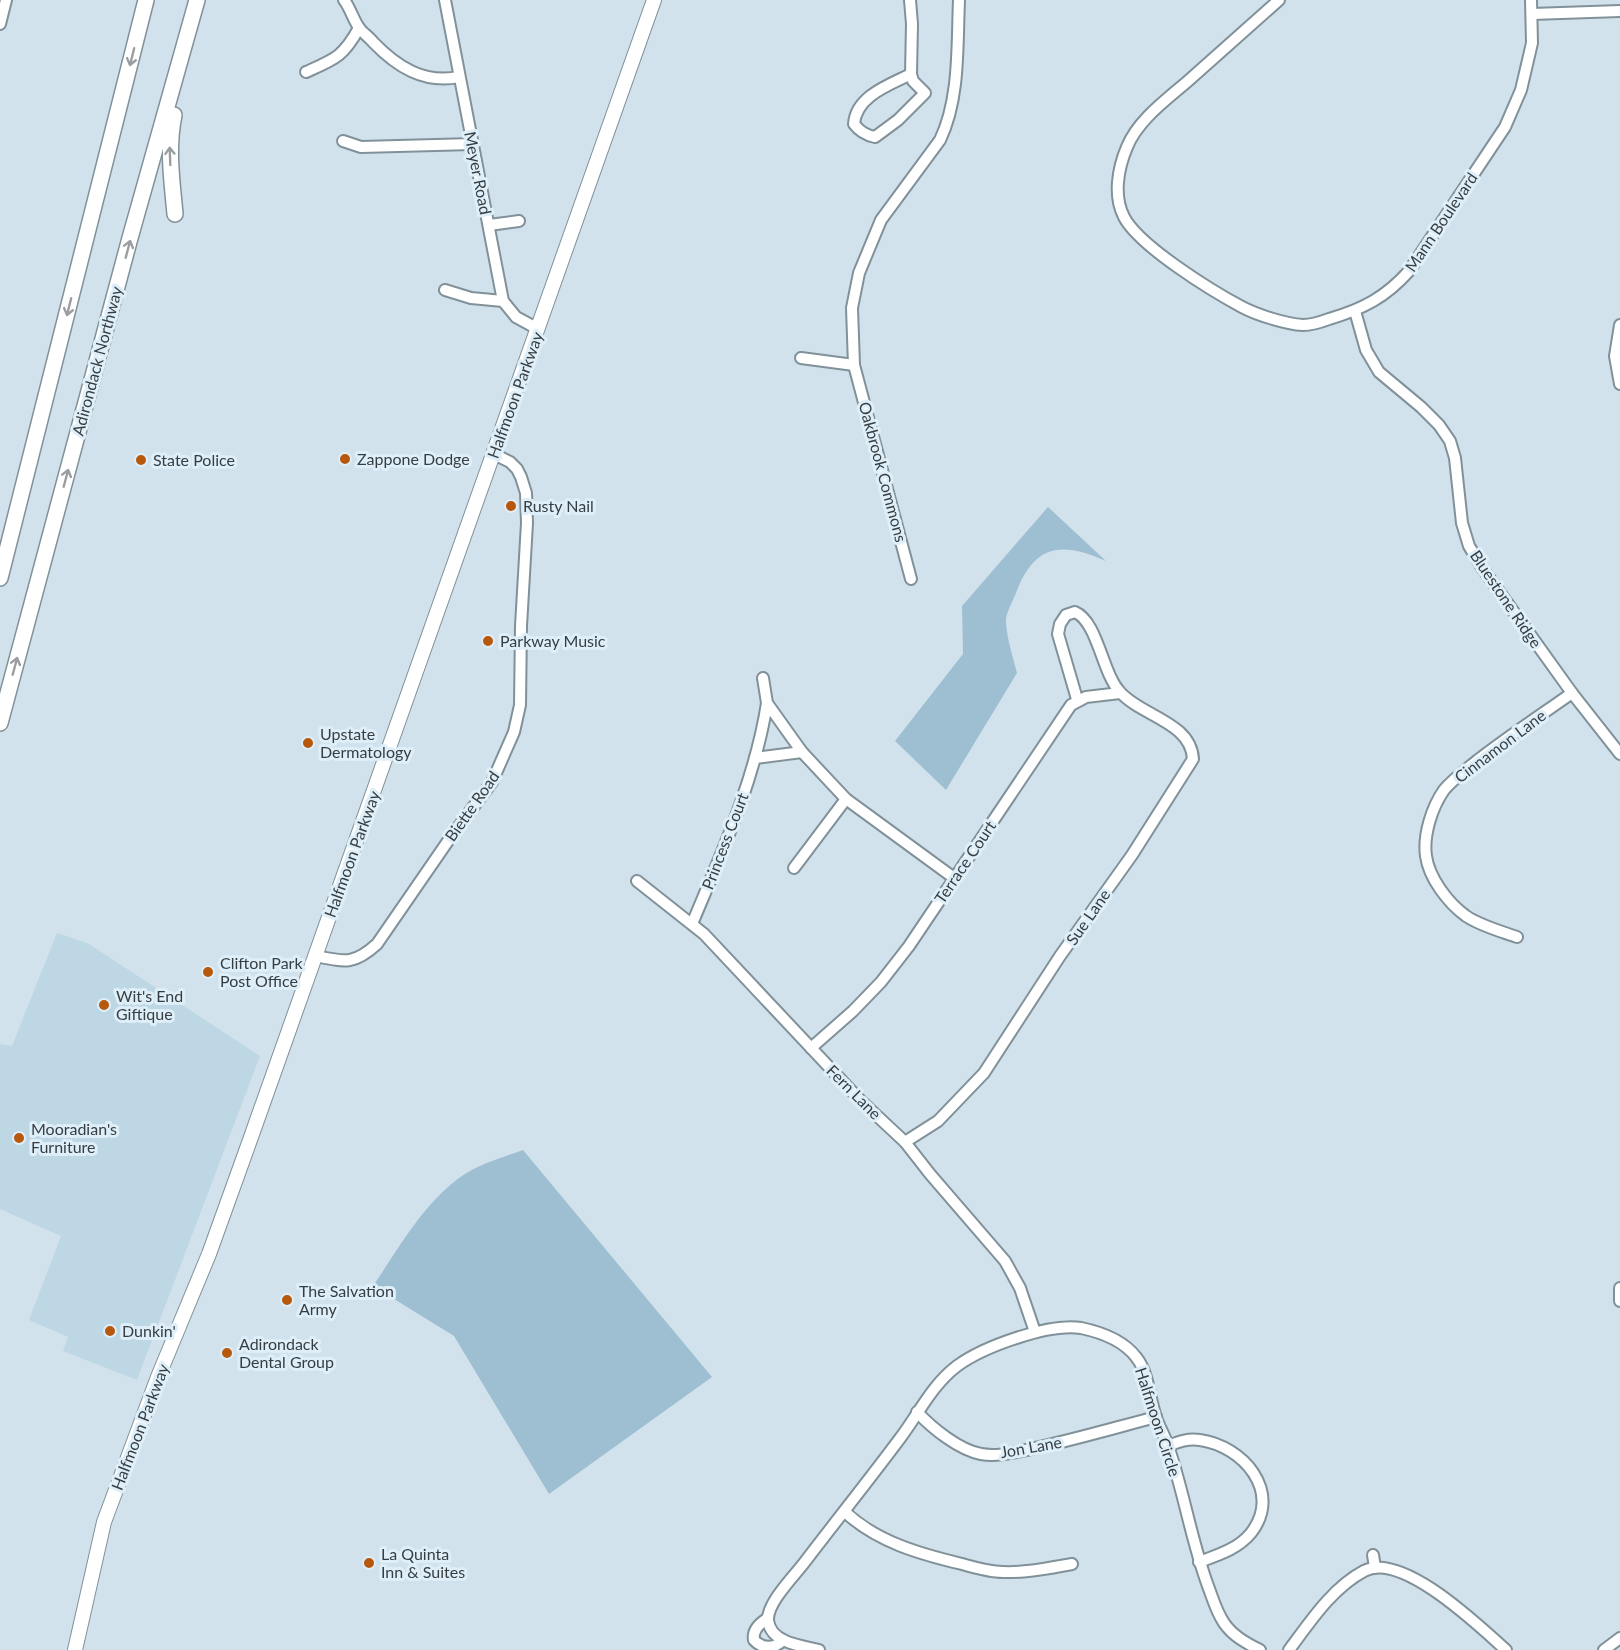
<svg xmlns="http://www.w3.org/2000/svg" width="1620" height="1650" font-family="Lato,sans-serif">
<rect width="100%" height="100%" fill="#d1e2ec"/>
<polygon fill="#bed7e4" points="57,933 89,944 260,1056 137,1380 63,1351 68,1337 29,1320 61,1236 0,1209 0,1044 12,1046"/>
<g fill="#9ebfd1">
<path d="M1048 507 1106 561C1062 541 1034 544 1016 593 1013 601 1005 614 1006 623 1007 639 1013 657 1017 673L946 790 895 741 963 654 962 606Z"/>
<path d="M523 1150 712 1377 549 1494 454 1336 373 1286C401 1245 432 1187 480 1166 494 1160 509 1155 523 1150Z"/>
</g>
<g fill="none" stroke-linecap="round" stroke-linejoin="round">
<g stroke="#819199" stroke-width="14">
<g id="minor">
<path d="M344 0C351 9 353 20 360 29 363 33 369 37 373 42 397 67 424 84 459 77"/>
<polyline points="445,0 503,301 516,317 538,329"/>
<polyline points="910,0 912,24 911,74"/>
<path d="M1279 0C1249 27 1218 54 1188 81 1166 100 1138 120 1127 147 1118 168 1113 196 1124 217 1139 246 1212 291 1242 307 1257 315 1286 324 1303 325 1311 325 1321 322 1329 319 1363 309 1386 297 1409 271L1505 127 1521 90 1532 43 1531 0"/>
<polyline points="1532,14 1620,11"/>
<polyline points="0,24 6,0"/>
<path d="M306 72C335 59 343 57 359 28"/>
<path d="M911 74 913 81 925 93 898 120 875 137C866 135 860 132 854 124 856 96 889 85 911 74Z"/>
<polyline points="343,141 361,147 473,144"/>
<polyline points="489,225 519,221"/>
<polyline points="445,290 471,298 503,301"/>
<polyline points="1355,311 1366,350 1379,372 1421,407 1439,425 1450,441 1455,458 1462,523 1469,546 1483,569 1572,693 1620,754"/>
<polyline points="1620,325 1615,356 1620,384"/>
<polyline points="801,358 854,365"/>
<path d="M911 579 854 365 852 308 859 273 881 220 940 140C960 99 957 45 959 0"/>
<polyline points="763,678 767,703 802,752 846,799 954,878"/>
<polyline points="755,758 802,752"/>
<polyline points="794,868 846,799"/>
<polyline points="637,881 704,934 860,1100 905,1142 930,1174 1005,1261 1020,1288 1035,1332"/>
<path d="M692 924C722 852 755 780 767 703"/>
<path d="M1517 937C1500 931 1481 926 1466 916 1448 903 1429 878 1426 856 1423 835 1432 807 1444 790 1453 779 1467 769 1478 760 1509 736 1541 715 1572 693"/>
<path d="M316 956C345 962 354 965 377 944L448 841 492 782 514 732 520 705 521 626 527 523 526 493 521 477 517 469 510 462 494 454"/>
<polyline points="811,1048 853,1011 881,982 909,946 1071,705 1086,697 1120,693"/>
<path d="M905 1142 938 1121 984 1073 1060 956 1132 855 1193 759C1191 722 1141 716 1120 692 1102 673 1098 622 1075 612L1066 615 1060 624 1058 634 1077 699"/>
<polyline points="1620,1288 1620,1301"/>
<path d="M917 1412C932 1428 959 1450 981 1454 998 1457 1015 1452 1031 1449 1073 1440 1114 1428 1156 1417"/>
<path d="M1168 1446C1178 1442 1188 1438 1200 1440 1243 1446 1283 1492 1251 1533 1238 1549 1218 1555 1199 1562"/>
<path d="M845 1512C877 1542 920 1554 962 1564 976 1568 989 1572 1003 1572 1026 1573 1049 1568 1072 1564"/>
<polyline points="1373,1555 1375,1567"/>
<path d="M768 1618C760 1623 752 1630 754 1640 762 1649 775 1649 783 1640"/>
<path d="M819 1650C802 1646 770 1643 768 1620 767 1603 794 1576 804 1563 836 1521 869 1480 901 1437 919 1413 932 1385 957 1366 983 1347 1048 1323 1081 1328 1100 1332 1123 1340 1136 1357 1149 1373 1149 1398 1156 1417 1159 1427 1165 1436 1168 1446 1184 1492 1191 1540 1208 1586 1213 1599 1216 1611 1224 1623 1233 1636 1246 1643 1260 1650"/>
<path d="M1289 1650C1310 1622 1332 1588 1364 1571 1402 1551 1479 1626 1506 1650"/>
<polyline points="1604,1650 1620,1638"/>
</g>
</g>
<g stroke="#819199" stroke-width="16">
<polyline id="major" points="75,1650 104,1522 158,1377 209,1254 250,1140 654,0"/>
</g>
<g stroke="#819199" stroke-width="18">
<g id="highway">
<path d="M174 115C167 149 172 181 175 214"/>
<polyline points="0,578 146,0"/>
<polyline points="0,723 130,238 197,0"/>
</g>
</g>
<use href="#minor" stroke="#fff" stroke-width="10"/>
<use href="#major" stroke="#fff" stroke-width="14"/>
<use href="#highway" stroke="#fff" stroke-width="15"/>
</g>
<defs><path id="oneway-shaft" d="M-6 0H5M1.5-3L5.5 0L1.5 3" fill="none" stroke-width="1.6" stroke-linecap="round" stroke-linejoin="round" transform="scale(1.5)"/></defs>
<g stroke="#9b9ea0">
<use href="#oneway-shaft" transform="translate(132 57) rotate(104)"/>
<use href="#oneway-shaft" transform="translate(170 156) rotate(-92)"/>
<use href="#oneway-shaft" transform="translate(128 249) rotate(-75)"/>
<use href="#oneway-shaft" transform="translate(69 307) rotate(104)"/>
<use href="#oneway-shaft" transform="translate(66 478) rotate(-75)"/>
<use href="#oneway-shaft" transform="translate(15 666) rotate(-75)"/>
</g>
<g fill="#b7580c" stroke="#deeff9" stroke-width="2">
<circle cx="345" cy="459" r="6"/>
<circle cx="141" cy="460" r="6"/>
<circle cx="511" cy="506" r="6"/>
<circle cx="488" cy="641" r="6"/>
<circle cx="308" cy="743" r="6"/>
<circle cx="208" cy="972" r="6"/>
<circle cx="104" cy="1005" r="6"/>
<circle cx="19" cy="1138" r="6"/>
<circle cx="287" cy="1300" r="6"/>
<circle cx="110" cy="1331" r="6"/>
<circle cx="227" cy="1353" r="6"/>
<circle cx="369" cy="1563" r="6"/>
</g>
<g text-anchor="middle" stroke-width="6" stroke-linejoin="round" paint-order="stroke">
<g font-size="16" fill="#373e42" stroke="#deeff9">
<text transform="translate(478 173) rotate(79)" y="6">Meyer Road</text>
<text transform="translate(1441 222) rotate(-56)" y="6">Mann Boulevard</text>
<text transform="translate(97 361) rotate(-75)" y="6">Adirondack Northway</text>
<text transform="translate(515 395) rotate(-70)" y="6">Halfmoon Parkway</text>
<text transform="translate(883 472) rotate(75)" y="6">Oakbrook Commons</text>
<text transform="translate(1506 599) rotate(56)" y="6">Bluestone Ridge</text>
<text transform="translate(1500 746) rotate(-37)" y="6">Cinnamon Lane</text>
<text transform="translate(472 806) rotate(-55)" y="6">Biette Road</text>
<text transform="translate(725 841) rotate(-69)" y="6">Princess Court</text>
<text transform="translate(352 854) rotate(-70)" y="6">Halfmoon Parkway</text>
<text transform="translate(965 862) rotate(-56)" y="6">Terrace Court</text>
<text transform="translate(1088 917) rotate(-55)" y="6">Sue Lane</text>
<text transform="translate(854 1092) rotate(45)" y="6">Fern Lane</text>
<text transform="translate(1158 1422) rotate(72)" y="6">Halfmoon Circle</text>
<text transform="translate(140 1427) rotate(-69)" y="6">Halfmoon Parkway</text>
<text transform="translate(1031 1447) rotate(-10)" y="6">Jon Lane</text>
</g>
<g font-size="16" fill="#373e42" stroke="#deeff9" text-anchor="start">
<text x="357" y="465">Zappone Dodge</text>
<text x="153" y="466">State Police</text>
<text x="523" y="512">Rusty Nail</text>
<text x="500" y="647">Parkway Music</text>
<text x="320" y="740">Upstate<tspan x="320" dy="18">Dermatology</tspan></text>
<text x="220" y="969">Clifton Park<tspan x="220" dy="18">Post Office</tspan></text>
<text x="116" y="1002">Wit's End<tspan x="116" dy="18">Giftique</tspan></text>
<text x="31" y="1135">Mooradian's<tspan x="31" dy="18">Furniture</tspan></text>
<text x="299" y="1297">The Salvation<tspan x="299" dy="18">Army</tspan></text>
<text x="122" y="1337">Dunkin'</text>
<text x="239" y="1350">Adirondack<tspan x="239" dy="18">Dental Group</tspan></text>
<text x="381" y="1560">La Quinta<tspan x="381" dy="18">Inn &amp; Suites</tspan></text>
</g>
</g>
</svg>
